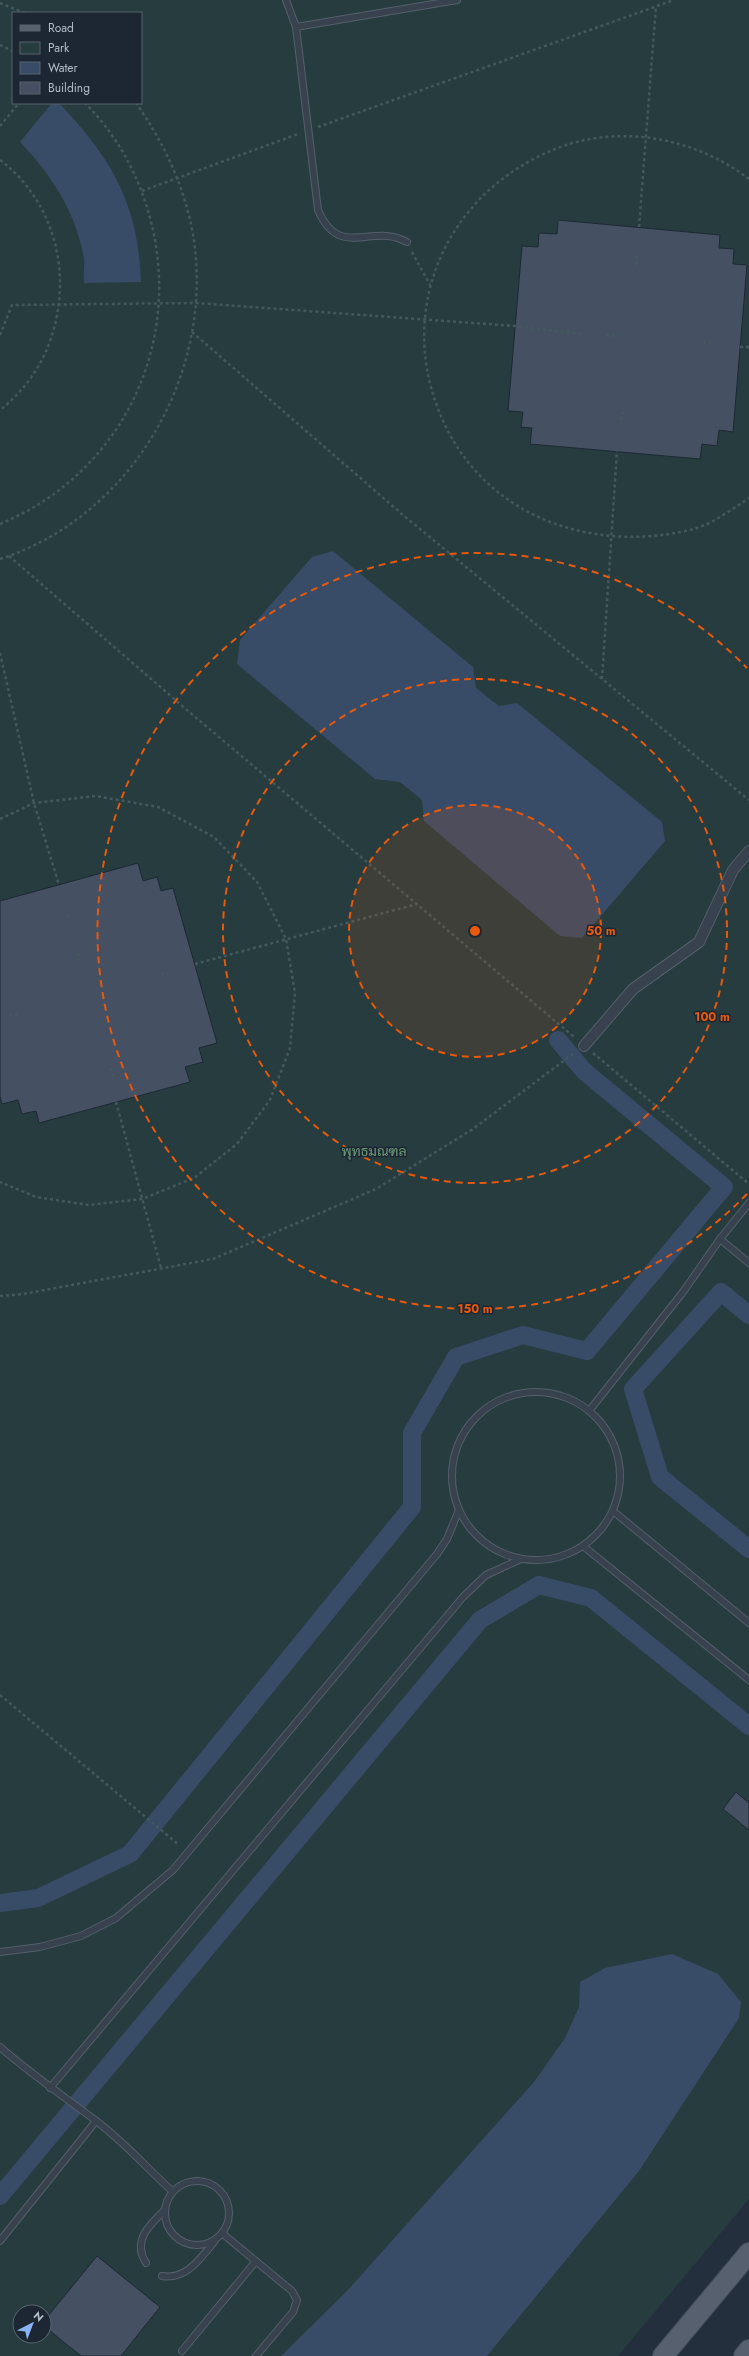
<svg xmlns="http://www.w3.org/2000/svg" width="749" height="2356" font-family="Jost,Sarabun,sans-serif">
<rect width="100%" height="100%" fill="#242f3e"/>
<path fill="#263c3f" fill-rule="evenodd" d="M0 0H749V2199L618 2356H0ZM13 13H141V103H13ZM20 2312H44V2336H20Z"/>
<g fill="#394c67">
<path d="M52 103H59C112 159 138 203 141 282L84 283C83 275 85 266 84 258 75 210 52 176 20 142Z"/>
<polygon points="333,551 473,667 476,688 499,706 517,703 662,822 665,841 582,938 560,936 424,821 422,800 400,782 375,779 237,664 240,640 312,557"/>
<polygon points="672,1954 718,1974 741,2002 739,2018 639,2171 487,2356 281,2356 347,2291 534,2082 565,2038 579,2007 580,1982 605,1968"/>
</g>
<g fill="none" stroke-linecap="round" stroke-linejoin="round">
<g stroke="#394c67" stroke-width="18">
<polyline points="749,1315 721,1292 633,1389 660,1477 749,1549"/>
<polyline points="0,1903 38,1898 130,1854 412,1507 412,1433 456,1357 523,1335 587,1351 724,1187 584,1071 558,1040"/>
<polyline points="0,2196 480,1620 539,1585 591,1598 749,1726"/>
</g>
</g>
<g fill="#455162" stroke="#1f2835">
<polygon points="558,220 720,235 719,248 734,249 733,264 747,265 733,432 719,430 717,446 702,444 700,459 530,444 532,428 521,427 523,412 508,411 522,246 538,247 539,233 557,234"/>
<polygon points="138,863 143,881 157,877 161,891 173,888 217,1043 199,1048 203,1062 185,1067 190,1082 39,1123 36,1111 22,1114 18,1100 2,1104 0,1096 0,901"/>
<polygon points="736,1792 749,1803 749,1830 723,1809"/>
<polygon points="97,2256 160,2307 121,2356 81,2356 44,2326 44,2321"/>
</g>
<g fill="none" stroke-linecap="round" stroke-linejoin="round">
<g stroke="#565f6c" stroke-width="8">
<g id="service">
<path d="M286 0 296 27 318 210C340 261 372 222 407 242"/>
<polyline points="296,27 457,0"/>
<polyline points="720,1239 749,1263"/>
<circle cx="536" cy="1476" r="84"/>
<polyline points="589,1411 683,1292 720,1239 749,1203"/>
<polyline points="613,1511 749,1623"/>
<polyline points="583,1546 749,1680"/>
<polyline points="0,1952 40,1947 81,1936 116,1918 173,1870 437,1554 447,1539 459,1510"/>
<path d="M0 2047C30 2073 63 2096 95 2120 123 2141 147 2168 172 2191"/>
<polyline points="50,2088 463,1597 486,1575 521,1559"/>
<circle cx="197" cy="2213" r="32"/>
<polyline points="223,2234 292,2291 297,2300 293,2312 256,2356"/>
<polyline points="0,2241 96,2121"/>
<path d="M146 2263C132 2241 149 2225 165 2210"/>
<path d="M162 2276C186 2280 200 2259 214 2242"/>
<polyline points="182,2351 256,2261"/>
</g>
</g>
<g stroke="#565f6c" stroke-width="12">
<polyline id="pedestrian" points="584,1046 633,989 699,942 733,870 749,851"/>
</g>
<g stroke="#414a57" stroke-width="22">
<g id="primary">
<polyline points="663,2356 749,2253"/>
<polyline points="744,2356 749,2350"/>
</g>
</g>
<g stroke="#44595c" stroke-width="2.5" stroke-dasharray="3 3" stroke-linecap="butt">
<polyline points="0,3 25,13"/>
<polyline points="0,45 13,51"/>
<polyline points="0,126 19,103"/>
<polyline points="318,127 674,0"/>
<path d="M0 160C81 221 79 349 0 410"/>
<path d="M749 179C698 140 628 125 566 145 444 187 388 317 449 433 496 521 597 552 690 530 711 525 731 510 749 498"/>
<polyline points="142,191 298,134"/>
<polyline points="639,227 656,6"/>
<polyline points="412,252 430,285"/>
<polyline points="636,265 637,255"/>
<polyline points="192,332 403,515 749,800"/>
<polyline points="0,335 12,305 196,303 515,326 584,334"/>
<polyline points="606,335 615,336"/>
<polyline points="703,342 711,343"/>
<polyline points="740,347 749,347"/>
<polyline points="621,420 623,412"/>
<path d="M0 524C123 473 185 342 149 214 137 172 116 134 85 103"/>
<polyline points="9,556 187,710 574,1037"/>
<path d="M0 559C137 515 220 363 191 224 181 179 162 140 136 103"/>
<polyline points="0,653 34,803 59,885"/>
<polyline points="602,679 617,451"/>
<polyline points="0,819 34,803 96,796 158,807 214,837 257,882 286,939 295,993 290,1048 270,1100 237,1144 194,1178 142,1199 89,1205 36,1197 0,1182"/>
<polyline points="68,915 69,921"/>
<polyline points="78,953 79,960"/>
<polyline points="195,964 417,904"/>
<polyline points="161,974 168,973"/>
<polyline points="9,1016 18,1014"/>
<polyline points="593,1053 749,1184"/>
<polyline points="111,1068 113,1076"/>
<polyline points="116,1102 161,1268"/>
<polyline points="0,1296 23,1294 213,1259 376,1189 473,1129 574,1053"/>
<polyline points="0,1695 179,1845"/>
</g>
<use href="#service" stroke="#38414e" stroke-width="6"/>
<use href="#pedestrian" stroke="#38414e" stroke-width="10"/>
<use href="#primary" stroke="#56606e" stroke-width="20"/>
</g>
<circle cx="475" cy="931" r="126" fill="#e8590c" fill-opacity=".12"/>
<g fill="none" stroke="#e8590c" stroke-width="2" stroke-dasharray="7 5">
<circle cx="475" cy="931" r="126"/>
<circle cx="475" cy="931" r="252"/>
<path d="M747 1194A378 378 0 1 1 747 668"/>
</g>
<g text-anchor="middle" stroke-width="3" stroke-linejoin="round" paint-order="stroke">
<g font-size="14" fill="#6b9a76" stroke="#1d2633">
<text x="374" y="1156">พุทธมณฑล</text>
</g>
</g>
<circle cx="475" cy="931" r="6" fill="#e8590c" stroke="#1d2633" stroke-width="2"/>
<g font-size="12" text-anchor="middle" font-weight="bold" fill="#e8590c" stroke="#1d2633" stroke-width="3" stroke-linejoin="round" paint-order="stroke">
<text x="601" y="935">50 m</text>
<text x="712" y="1021">100 m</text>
<text x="475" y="1313">150 m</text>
</g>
<rect x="12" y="12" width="130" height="92" fill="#1d2633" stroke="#59626f"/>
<rect x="20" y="25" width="20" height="6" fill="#56606e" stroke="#59626f"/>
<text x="48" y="32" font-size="12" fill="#b4bcc9">Road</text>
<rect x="20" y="42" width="20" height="12" fill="#263c3f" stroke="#59626f"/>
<text x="48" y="52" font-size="12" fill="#b4bcc9">Park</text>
<rect x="20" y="62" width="20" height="12" fill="#394c67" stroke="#59626f"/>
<text x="48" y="72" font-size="12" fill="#b4bcc9">Water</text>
<rect x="20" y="82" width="20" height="12" fill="#455162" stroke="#59626f"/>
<text x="48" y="92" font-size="12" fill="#b4bcc9">Building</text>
<g transform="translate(32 2324) rotate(42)"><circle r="19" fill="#1d2633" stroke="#59626f"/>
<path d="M0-3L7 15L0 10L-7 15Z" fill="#8ab4f8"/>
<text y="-6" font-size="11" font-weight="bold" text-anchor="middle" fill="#b4bcc9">N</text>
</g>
</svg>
